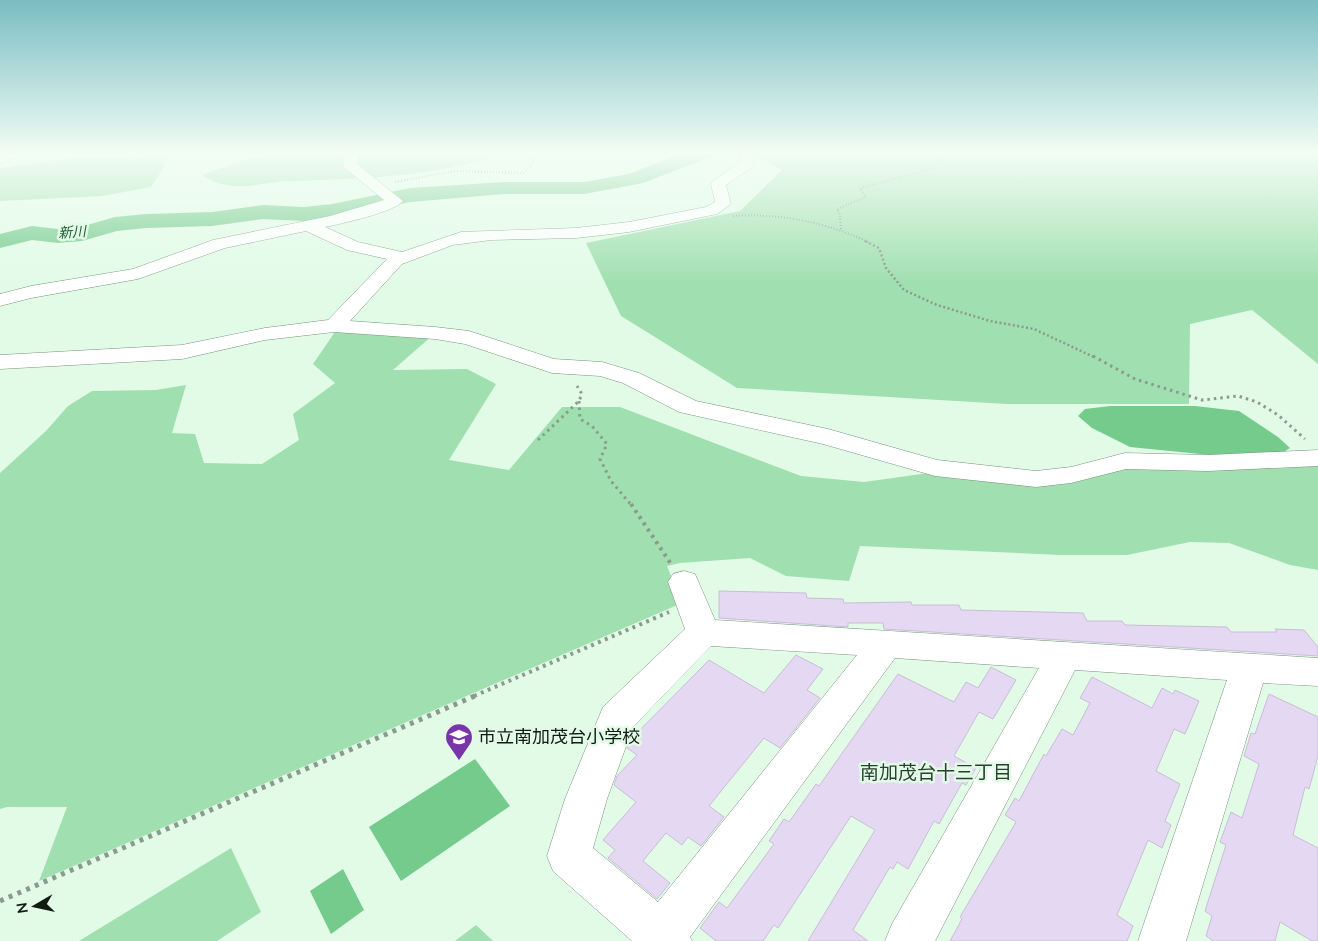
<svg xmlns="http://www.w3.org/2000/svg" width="1318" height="941" font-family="Lato,'Noto Sans JP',sans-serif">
<rect width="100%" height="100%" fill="#e2fbe7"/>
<g fill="#a0dfaf">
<polygon points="169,152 163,169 151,187 102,196 0,201 0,168 76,158 136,159"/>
<path d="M309 152H503C440 178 354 179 287 181 269 182 243 189 226 185 218 184 209 179 201 175L248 159Z"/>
<polygon points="752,152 1318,152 1318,364 1252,310 1190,324 1189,404 1007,404 737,388 621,316 586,243 740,211 782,170 753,155"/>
<polygon points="337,329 433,335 393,370 467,369 496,384 449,460 509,470 562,407 620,407 801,476 864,482 943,471 1001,478 1123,464 1318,460 1318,570 1290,565 1229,543 1190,542 1127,555 1060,555 860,546 849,581 786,576 750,558 680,563 667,566 682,603 39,881 67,807 7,807 0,809 0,473 46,431 68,406 92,391 156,390 186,385 172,433 195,434 204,463 262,464 299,440 293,414 335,383 313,364"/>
<polygon points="231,848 261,912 217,941 79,941"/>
<polygon points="476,925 493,941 455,941"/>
</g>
<g fill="#74cb8c">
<polygon points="1110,406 1195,406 1239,411 1278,437 1290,448 1282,453 1220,456 1130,447 1092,428 1078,416 1085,409"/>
<polygon points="475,759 510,806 401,881 369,827"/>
<polygon points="343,869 364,910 331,934 310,891"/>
</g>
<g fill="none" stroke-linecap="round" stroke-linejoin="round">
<polygon fill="#74cb8c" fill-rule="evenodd" points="685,152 715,152 713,156 643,183 584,194 504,194 410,202 332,218 304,221 263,219 212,226 146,228 117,231 82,241 58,243 32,240 0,248 0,234 32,226 58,229 80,227 115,217 146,214 212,212 263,205 304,207 332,204 410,188 504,182 584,182 629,174"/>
</g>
<g fill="#e5d8f2" stroke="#cabdd6">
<polygon points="719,591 806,593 807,598 843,599 844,603 911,602 912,605 959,605 961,610 1083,613 1087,621 1122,621 1125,625 1227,627 1231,632 1277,632 1275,629 1304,630 1318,647 1318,656 884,629 883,623 848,623 848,627 719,618"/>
<polygon points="796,655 823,669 807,690 820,698 780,748 764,738 709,806 724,817 701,846 688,837 682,845 666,833 643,861 670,883 657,899 608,858 615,850 603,840 636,802 614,785 617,776 637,755 627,748 631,739 709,660 764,693"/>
<polygon points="991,667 1016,680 993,719 979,712 954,756 976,768 966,785 962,783 939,824 934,821 908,869 897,862 893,869 890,867 853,930 868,941 808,941 875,830 851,816 778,928 774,925 763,941 716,941 700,928 719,902 727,908 774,844 769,841 784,819 789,822 816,784 819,786 898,674 954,702 966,682 978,688"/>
<polygon points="1092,677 1152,708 1162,688 1173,694 1175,690 1199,701 1185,734 1174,729 1156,771 1180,784 1165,821 1171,825 1162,848 1148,840 1117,915 1133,926 1127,941 950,941 962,919 960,917 1016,822 1005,815 1015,798 1019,801 1044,754 1046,756 1062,729 1073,735 1090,703 1080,698"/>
<polygon points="1269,694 1318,717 1318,756 1309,789 1305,787 1293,835 1318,848 1318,941 1312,941 1280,922 1275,941 1213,941 1206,936 1212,916 1205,911 1226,845 1220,842 1231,812 1242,818 1259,764 1244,756 1251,733 1255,734"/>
</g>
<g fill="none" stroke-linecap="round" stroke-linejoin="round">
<g stroke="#7a917f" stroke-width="1">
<g id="minor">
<polygon points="7,152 27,152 0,164 0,155"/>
<path d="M345 152H359L357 164 403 201C395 212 340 224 325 227L358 242 402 252 461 232 576 228 629 222 706 207 715 202 711 184 713 181 740 162 741 158 737 152H751L755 158 752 167 726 185 731 204 717 214 629 232 576 238 491 240 453 245 402 264 350 321 435 327 469 331 554 359 602 362 639 373 696 401 828 429 937 460 1036 471 1071 467 1125 453 1208 455 1318 450V466L1208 471 1126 469 1071 483 1036 487 935 476 823 444 679 412 623 383 600 376 552 373 465 344 435 339 334 332 265 340 182 359 0 369V355L182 345 265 328 328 320 387 259 347 250 306 231 225 248 138 279 31 298 0 306V294L31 286 133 269 213 240 330 216 384 200 345 168 343 165Z"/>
<path d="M684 571 695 574 715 620 1318 658V686L1263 683 1186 941H1138L1227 680 1075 670 935 941H885L892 924 1039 668 895 658 690 937 692 941H632L553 871 547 856 565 799 603 707 685 629 668 582 673 574ZM711 646 857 655 658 902 593 848 607 799 633 727Z"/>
</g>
</g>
<g stroke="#8a9c8d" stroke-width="2" stroke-dasharray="1 2" stroke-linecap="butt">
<polyline points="395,182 455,171 523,173 530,167 537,152"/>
<path d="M733 216C779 213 826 222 868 242"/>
<polyline points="841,229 840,215 837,209 866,197 860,188 932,169 944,156 963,152"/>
</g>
<polyline stroke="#8a9c8d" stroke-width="2.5" stroke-dasharray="2 2.5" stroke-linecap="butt" points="865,241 879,248 886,268 904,290 937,305 990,321 1034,329 1096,358"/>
<g stroke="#8a9c8d" stroke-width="3" stroke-dasharray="2.5 4" stroke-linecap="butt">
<polyline points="1093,356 1135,379 1202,400 1238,396 1257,402 1278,415 1305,439"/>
<polyline points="579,401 580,419 592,426 607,444 600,459 611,481 632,506"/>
<polyline points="538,440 579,401 582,394 577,386"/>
</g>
<g stroke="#8a9c8d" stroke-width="4" stroke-dasharray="3 4.5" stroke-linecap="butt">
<polyline points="631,504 671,564"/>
<polyline points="474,696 669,612"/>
</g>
<polyline stroke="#8a9c8d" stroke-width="5" stroke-dasharray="4 5.5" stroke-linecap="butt" points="0,901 477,695"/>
<use href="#minor" fill="#fff" fill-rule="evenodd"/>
</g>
<linearGradient id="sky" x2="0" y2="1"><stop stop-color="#79bdc3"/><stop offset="0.54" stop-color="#f2fdf4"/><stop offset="1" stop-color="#f2fdf4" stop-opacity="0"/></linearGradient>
<rect width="1318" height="284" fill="url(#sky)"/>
<defs>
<g id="school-pin" transform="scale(1.4375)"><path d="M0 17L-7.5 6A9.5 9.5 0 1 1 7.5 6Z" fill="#7936a9" stroke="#e2fbe7"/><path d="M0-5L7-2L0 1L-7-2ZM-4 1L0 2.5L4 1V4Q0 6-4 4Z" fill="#fff"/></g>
</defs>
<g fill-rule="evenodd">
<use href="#school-pin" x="459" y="737"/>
</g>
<g text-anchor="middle" stroke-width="5" stroke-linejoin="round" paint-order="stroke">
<g font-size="14" font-style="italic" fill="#205d35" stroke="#e2fbe7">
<text transform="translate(72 232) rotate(-4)" y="5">新川</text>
</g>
<g font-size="18" fill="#111a13" stroke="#e2fbe7" text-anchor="start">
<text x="478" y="743">市立南加茂台小学校</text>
</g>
<g font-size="19" fill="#2b3f30" stroke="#e2fbe7">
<text x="936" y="779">南加茂台十三丁目</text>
</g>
</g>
<g transform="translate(35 906) rotate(261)" stroke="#e2fbe7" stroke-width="4" paint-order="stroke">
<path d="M0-4L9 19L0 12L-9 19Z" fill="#111a13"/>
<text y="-8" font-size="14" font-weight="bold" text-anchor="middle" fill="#111a13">N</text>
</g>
</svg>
